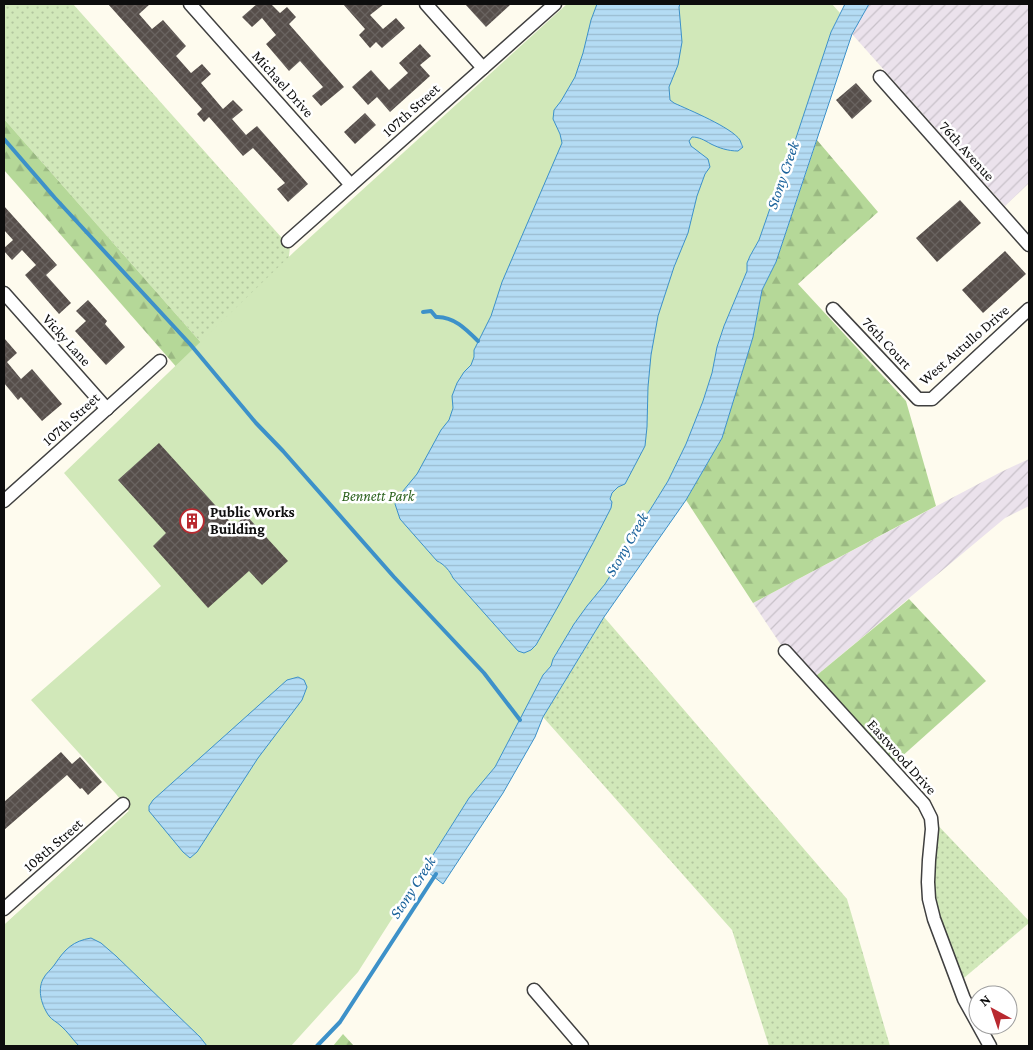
<svg xmlns="http://www.w3.org/2000/svg" width="1033" height="1050" font-family="'Crimson Pro',serif">
<defs>
<pattern id="industrial-furrows" width="10" height="10" patternUnits="userSpaceOnUse" patternTransform="scale(1.25)"><rect width="10" height="10" fill="#ebe2ec"/><path d="M-1 1l2-2M0 10L10 0M9 11l2-2" fill="none" stroke="#c8c1c9"/></pattern>
<pattern id="grass-dots" width="8" height="8" patternUnits="userSpaceOnUse" patternTransform="scale(1.25)"><rect width="8" height="8" fill="#d1e8b9"/><path d="M2 2h.1M6 6h.1" fill="none" stroke="#b2c69e" stroke-width="1.8" stroke-linecap="round"/></pattern>
<pattern id="forest-firs" width="22" height="20" patternUnits="userSpaceOnUse" patternTransform="scale(1.25)"><rect width="22" height="20" fill="#b5d898"/><path d="M5 1l3.5 6h-7zM16 11l3.5 6h-7z" fill="#9ab882"/></pattern>
<pattern id="water-rules" width="6" height="5" patternUnits="userSpaceOnUse" patternTransform="scale(1.25)"><rect width="6" height="5" fill="#b4dcf4"/><path d="M0 2.5h6" fill="none" stroke="#9abcd0"/></pattern>
<pattern id="building-cross-hatch" width="8" height="8" patternUnits="userSpaceOnUse" patternTransform="scale(1.25)"><rect width="8" height="8" fill="#564e4a"/><path d="M0 0l8 8M0 8l8-8" fill="none" stroke="#696360"/></pattern>
</defs>
<rect width="100%" height="100%" fill="#fefbee"/>
<g fill="url(#industrial-furrows)">
<polygon points="869,4 1029,4 1029,183 1005,206 852,34"/>
<polygon points="1029,459 1029,506 1005,518 811,680 785,651 753,603 1001,472"/>
</g>
<g fill="url(#grass-dots)">
<polygon points="4,4 73,4 290,247 289,256 293,265 539,682 508,742 4,1046 4,925 129,811 338,498 4,119"/>
<polygon points="604,617 847,899 890,1046 769,1046 732,930 543,717"/>
<polygon points="931,818 1029,921 1029,923 958,983 934,919"/>
</g>
<g fill="url(#forest-firs)">
<polygon points="4,119 338,498 179,370 4,170"/>
<polygon points="817,140 878,212 798,284 906,401 936,506 753,603 686,500 722,438 753,337 762,290 776,262"/>
<polygon points="909,599 986,681 890,767 811,680"/>
<polygon points="343,1034 354,1046 333,1046"/>
</g>
<polygon fill="#d1e8b9" points="567,4 832,4 840,13 831,32 793,147 783,171 759,240 750,256 747,263 747,271 724,326 717,347 712,373 703,401 686,444 668,481 650,510 638,527 631,543 605,584 587,606 574,624 553,659 551,666 543,675 495,767 469,798 358,972 291,1046 4,1046 4,925 129,811 116,794 31,700 161,586 64,473 295,251"/>
<g fill="url(#water-rules)" stroke="#3d91c9">
<path d="M597 4H680L679 7 682 42 678 65 669 87 670 100 674 103C689 110 731 127 740 140 740 140 742 146 743 147L738 151C728 151 719 148 711 144 704 140 699 137 692 137L689 141 691 146 708 159 710 167 705 174 697 196 688 233 674 267 658 316 651 355 648 387 647 427 645 446 625 484 618 487 612 493 610 499 612 502 611 508C588 554 562 600 536 645L531 650 524 653 518 651 510 642 453 578C450 571 444 564 437 561L400 519 395 504 398 497 417 474 441 430 449 420 453 408 452 396 457 383 464 372 471 365 474 357V350L491 316 502 282 562 143 560 134 553 119 554 110 561 101 575 77 583 53 591 20Z"/>
<polygon points="845,4 869,4 852,34 776,262 762,290 753,337 722,438 686,500 604,617 543,717 535,737 503,793 443,884 424,869 469,798 495,767 543,675 551,666 553,659 574,624 587,606 605,584 631,543 638,527 650,510 668,481 686,444 703,401 712,373 717,347 724,326 747,271 747,263 750,256 759,240 783,171 793,147 831,32"/>
<polygon points="298,677 304,680 307,687 302,700 258,758 197,852 190,858 183,852 149,811 149,806 153,800 287,680"/>
<path d="M91 938 101 943 116 956 200 1037 207 1046H79C73 1040 68 1032 61 1026 57 1022 52 1020 49 1016 42 1006 37 991 43 979 46 973 51 970 55 964 65 949 73 941 91 938Z"/>
</g>
<g fill="none" stroke-linecap="round" stroke-linejoin="round">
<g stroke="#3d91c9" stroke-width="4">
<polyline points="4,139 55,198 190,344 256,423 283,451 394,577 484,673 520,720"/>
<path d="M423 312 431 311 436 317C453 316 466 329 478 341"/>
<polyline points="317,1046 340,1022 436,874"/>
</g>
</g>
<g fill="url(#building-cross-hatch)">
<polygon points="108,4 150,4 139,14 152,29 163,20 186,46 176,56 191,73 202,64 211,74 201,83 223,109 233,100 243,110 232,119 246,135 257,126 308,184 288,202 277,189 285,183 253,148 243,156 209,117 204,122 197,114 202,109"/>
<polygon points="257,4 271,4 280,13 287,7 296,17 289,24 344,87 321,106 312,96 323,87 308,70 300,61 289,71 266,44 276,35 262,18 252,27 242,17"/>
<polygon points="343,4 384,4 370,15 383,29 396,18 405,28 382,48 376,42 370,48 359,35 365,29"/>
<polygon points="465,4 511,4 486,27"/>
<polygon points="420,44 431,56 420,65 430,76 390,112 377,97 368,105 352,87 371,70 389,90 408,73 399,63"/>
<polygon points="856,83 872,101 852,119 836,100"/>
<polygon points="365,113 376,125 355,144 344,132"/>
<polygon points="960,200 981,223 937,262 916,238"/>
<polygon points="4,206 57,265 46,275 71,303 59,314 25,275 36,265 22,250 12,260 4,251 4,248 13,240 4,230"/>
<polygon points="1005,251 1026,274 983,313 962,290"/>
<polygon points="88,300 107,321 105,324 125,347 106,365 75,331 86,321 76,311"/>
<polygon points="4,338 17,353 7,362 21,379 32,369 62,404 42,421 21,397 18,400 4,383"/>
<polygon points="159,443 234,526 246,515 288,561 262,585 249,571 208,608 153,546 166,533 118,480"/>
<polygon points="61,752 72,764 80,757 102,782 88,795 82,788 80,789 67,775 4,830 4,802"/>
</g>
<g fill="none" stroke-linecap="round" stroke-linejoin="round">
<g stroke="#404040" stroke-width="15">
<g id="minor">
<polyline points="190,4 351,185"/>
<polyline points="426,4 483,68"/>
<polyline points="880,77 1029,245"/>
<polyline points="288,241 555,4"/>
<polyline points="4,293 107,409"/>
<polyline points="833,309 918,399 932,399 1029,309"/>
<polyline points="4,501 160,361"/>
<polyline points="785,651 924,804 931,818 932,829 929,860 928,882 929,899 934,919 964,999 990,1046"/>
<polyline points="4,909 123,804"/>
<polyline points="534,990 582,1046"/>
</g>
</g>
<use href="#minor" stroke="#fff" stroke-width="12"/>
</g>
<defs>
<g id="building-ring" transform="scale(1.25)"><circle r="9.5" fill="#fff" stroke="#b9292f" stroke-width="1.5"/><path d="M-4-6H4V6H1V3H-1V6H-4ZM-2.5-4.3h1.7v1.8h-1.7ZM.8-4.3h1.7v1.8H.8ZM-2.5-1h1.7V.8h-1.7ZM.8-1h1.7V.8H.8Z" fill="#b9292f"/></g>
</defs>
<g fill-rule="evenodd">
<use href="#building-ring" x="192" y="521"/>
</g>
<g text-anchor="middle" stroke-width="5" stroke-linejoin="round" paint-order="stroke">
<g font-size="15" fill="#0d0d0d" stroke="#fff">
<text transform="translate(283 84) rotate(48)" y="5">Michael Drive</text>
<text transform="translate(411 110) rotate(-42)" y="5">107th Street</text>
<text transform="translate(967 151) rotate(48)" y="5">76th Avenue</text>
<text transform="translate(67 340) rotate(48)" y="5">Vicky Lane</text>
<text transform="translate(887 343) rotate(47)" y="5">76th Court</text>
<text transform="translate(964 345) rotate(-41)" y="5">West Autullo Drive</text>
<text transform="translate(71 419) rotate(-42)" y="5">107th Street</text>
<text transform="translate(902 757) rotate(48)" y="5">Eastwood Drive</text>
<text transform="translate(53 845) rotate(-41)" y="5">108th Street</text>
</g>
<g font-size="15" font-style="italic" fill="#2d631f" stroke="#fff">
<text x="378" y="501">Bennett Park</text>
</g>
<g font-size="15" font-weight="bold" fill="#0d0d0d" stroke="#fff" text-anchor="start">
<text x="210" y="517">Public Works<tspan x="210" dy="17">Building</tspan></text>
</g>
<g font-size="16" font-style="italic" fill="#1a629b" stroke="#fff">
<text transform="translate(782 175) rotate(-71)" y="6">Stony Creek</text>
<text transform="translate(626 544) rotate(-60)" y="6">Stony Creek</text>
<text transform="translate(412 887) rotate(-57)" y="6">Stony Creek</text>
</g>
</g>
<rect width="1033" height="1050" fill="none" stroke="#0d0d0d" stroke-width="10"/>
<g transform="translate(993 1010) rotate(320)"><circle r="24" fill="#ffffff" stroke="#9e9e9e"/>
<path d="M0-4L9 19L0 12L-9 19Z" fill="#b9292f"/>
<text y="-8" font-size="14" font-weight="bold" text-anchor="middle" fill="#0d0d0d">N</text>
</g>
</svg>
